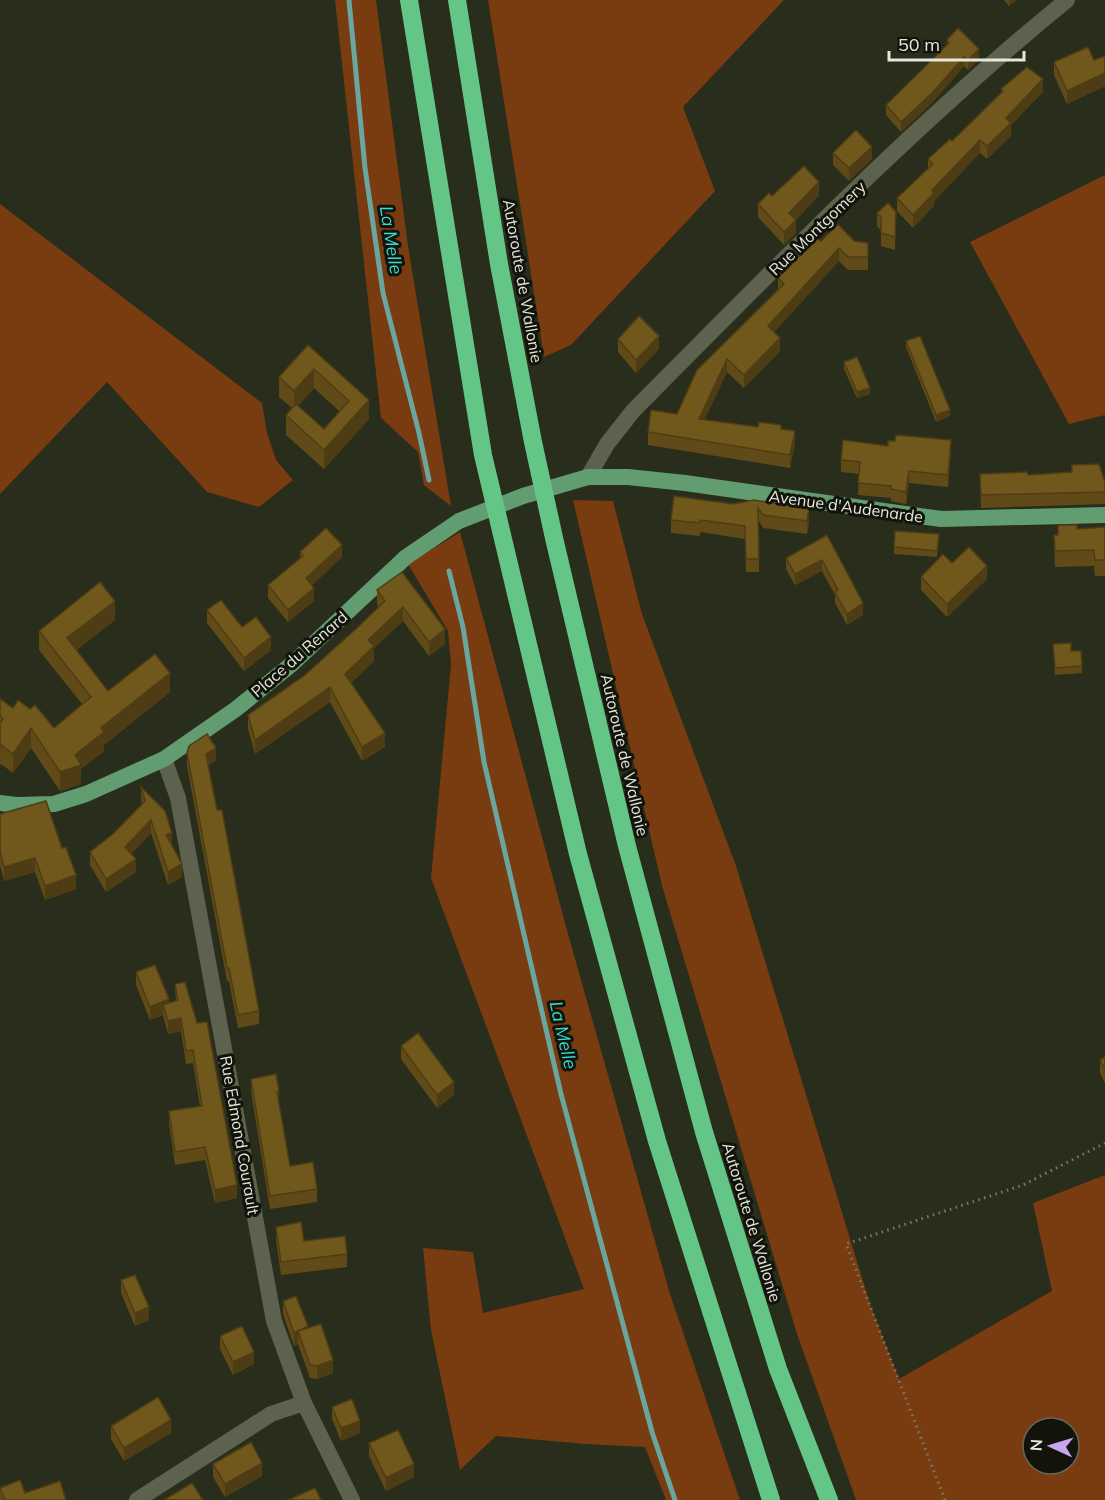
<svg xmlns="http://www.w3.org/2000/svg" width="1105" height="1500" font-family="Mulish,sans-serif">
<rect width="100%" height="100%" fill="#292d1b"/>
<g fill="#793b10" fill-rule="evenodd">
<polygon points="335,0 376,0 408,246 451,506 424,485 418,452 381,418"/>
<polygon points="488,0 784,0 683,107 715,191 571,345 544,357"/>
<polygon points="1105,175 1105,415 1069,424 970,242"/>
<polygon points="0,204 262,403 267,433 276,460 293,480 259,507 207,492 107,382 0,494"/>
<path d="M573 500 613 501 642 614 736 866 871 1307 899 1379 1052 1291 1033 1203 1105 1175V1500H856L797 1334 662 886ZM1033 1428H1069V1464H1033Z"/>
<polygon points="460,532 568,934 670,1294 740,1500 666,1500 645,1447 585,1444 496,1436 460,1470 431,1330 423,1248 473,1252 483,1313 584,1289 431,878 451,665 448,631 408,564"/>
</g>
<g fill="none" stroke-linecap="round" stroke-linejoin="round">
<g stroke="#69a69e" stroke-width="5">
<polyline points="349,0 365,168 383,293 419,433 429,480"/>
<polyline points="449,571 463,627 484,762 561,1094 652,1432 675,1500"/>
</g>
<polyline stroke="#787b6c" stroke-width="3" stroke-dasharray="1.5 4.5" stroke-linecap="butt" points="945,1500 846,1244 1023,1185 1105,1143"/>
<g stroke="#5d624e" stroke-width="16">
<path d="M588 477 607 444 633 411C773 270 912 126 1067 0"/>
<polyline points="164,759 178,798 274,1321 304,1403 352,1500"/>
<polyline points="137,1500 271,1414 304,1403"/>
</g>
<polyline stroke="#619d70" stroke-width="16" points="0,803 16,805 54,804 86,794 164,759 236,709 292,664 406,557 459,521 523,496 588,477 628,477 685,483 941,519 1105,515"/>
<g stroke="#63c586" stroke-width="18">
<polyline points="409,0 483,455 578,854 657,1141 771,1500"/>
<polyline points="457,0 499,264 533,442 554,538 627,846 704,1132 778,1369 829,1500"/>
</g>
</g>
<g fill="#604b18" fill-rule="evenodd">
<polygon points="1004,0 1016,0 1009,6"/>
<polygon points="947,40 979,59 968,70 964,66 932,103 901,132 886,115 886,105 947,45"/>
<polygon points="1105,56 1105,86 1067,104 1054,75 1054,62 1094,60"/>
<polygon points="1001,89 1043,92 1011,125 1011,136 987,159 980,153 934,201 934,206 913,228 897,211 897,198 928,169 928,159 952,141 1001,93"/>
<polygon points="833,153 872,159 849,181 833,165"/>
<polygon points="819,195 796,220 796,233 784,245 758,217 758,204 772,196"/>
<polygon points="896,212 895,250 881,246 881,230 877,226 877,213"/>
<polygon points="821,241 854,241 868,243 868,270 848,270 839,261 774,332 780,351 744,388 727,372 704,420 781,430 795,444 790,468 648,445 648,432 677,414 778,290 778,278 798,257 798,247"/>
<polygon points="618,339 659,349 636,373 618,352"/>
<polygon points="906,341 950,416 936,422 906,347"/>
<path d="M308 345 369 419 324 469 286 435V415L292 408 279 397V377ZM314 388 339 411 324 429 298 406Z"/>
<polygon points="844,362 870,394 857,398 844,369"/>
<polygon points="888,446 951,452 948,487 909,483 906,504 891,501 891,498 858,495 859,474 841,472 841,460"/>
<polygon points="980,474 1028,475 1105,482 1105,504 981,508"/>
<polygon points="754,500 809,522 807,534 763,528 759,521 759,572 746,572 745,539 700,532 700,536 671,533 671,520"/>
<polygon points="1105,527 1105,576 1095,576 1094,566 1055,567 1054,535 1058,535 1077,529"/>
<polygon points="827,535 863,615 847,625 835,603 835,595 822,571 795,585 786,569 786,558"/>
<polygon points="939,541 937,557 894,554 894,547"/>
<polygon points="300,552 342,557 312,585 314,601 288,622 268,598 268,585 300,558"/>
<polygon points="952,563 987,579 947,617 921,590 921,577"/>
<polygon points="402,572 445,644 429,656 403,621 374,648 374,661 351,683 385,747 362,761 330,702 255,754 248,729 248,715 305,675 357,628 379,607 377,605 377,590"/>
<polygon points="207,610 242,627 271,650 244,671 207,623"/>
<polygon points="115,620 76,650 108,691 170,692 104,745 104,751 81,769 81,784 60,791 31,748 13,773 1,764 0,767 0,698 13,708 54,728 82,704 39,650 39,631"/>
<polygon points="1053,644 1071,651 1081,651 1082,673 1055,675"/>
<polygon points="187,753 216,760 208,766 259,1011 259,1024 238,1028 229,981 227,981 187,766"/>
<polygon points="141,787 172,845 182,877 168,885 151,833 131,854 136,872 106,892 90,865 90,852 113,834 142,804 141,800"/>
<polygon points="0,814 76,889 45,900 35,872 4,881 0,865"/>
<polygon points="136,972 169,1003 176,1001 175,984 237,1198 215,1203 205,1160 175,1165 169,1124 169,1111 200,1106 193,1063 186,1064 181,1031 168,1034 163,1015 150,1020 136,985"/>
<polygon points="401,1046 454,1095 437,1108 401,1059"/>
<polygon points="1105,1057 1105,1083 1100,1073 1100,1060"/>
<polygon points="251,1079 279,1091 279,1104 290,1166 317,1189 317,1202 270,1209 251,1091"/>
<polygon points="276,1227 304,1241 347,1254 347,1267 281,1275 276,1240"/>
<polygon points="121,1280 149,1320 135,1326 121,1293"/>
<polygon points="283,1301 308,1328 333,1373 317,1379 310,1378 298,1344 294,1346 283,1314"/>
<polygon points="220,1336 254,1364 233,1375 220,1349"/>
<polygon points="332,1407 360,1433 341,1441 332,1419"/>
<polygon points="111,1426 171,1433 124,1461 111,1439"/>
<polygon points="369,1443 414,1477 386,1491 369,1456"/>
<polygon points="213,1464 262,1476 225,1497 213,1477"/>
<polygon points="0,1488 25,1493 66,1500 0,1500"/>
</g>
<g fill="#4e3d14">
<polygon points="1009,0 1016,0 1009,6"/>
<polygon points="979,49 979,59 968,70 968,60"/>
<polygon points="964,57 964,66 932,103 901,132 901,122"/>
<polygon points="1105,73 1105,86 1067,104 1067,91"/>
<polygon points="1043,79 1043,92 1011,125 1011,136 987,159 987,146 1006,118"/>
<polygon points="980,140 980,153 934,201 934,206 913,228 913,215 932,190"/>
<polygon points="872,147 872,159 849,181 849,168"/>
<polygon points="819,182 819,195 792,224 796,220 796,233 784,245 784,232 789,213"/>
<polygon points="839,248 839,261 768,339 768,326"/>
<polygon points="659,336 659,349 636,373 636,360"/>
<polygon points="780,338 780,351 744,388 744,375"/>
<polygon points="727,359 727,372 699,432 699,419"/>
<polygon points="314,369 314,388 294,410 294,391"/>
<polygon points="870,388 870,394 857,398 857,392"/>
<polygon points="369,400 369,419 324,469 324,450"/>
<polygon points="950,410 950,416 936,422 936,415"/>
<polygon points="795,431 795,444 790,468 790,455"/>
<polygon points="951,440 951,452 948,487 948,475"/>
<polygon points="909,471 909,483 906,504 906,492"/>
<polygon points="809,509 809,522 807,534 807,521"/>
<polygon points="342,545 342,557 306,591 306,578"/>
<polygon points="822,560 822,571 795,585 795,574"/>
<polygon points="987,566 987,579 947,617 947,604"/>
<polygon points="314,588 314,601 288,622 288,610"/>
<polygon points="115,601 115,620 67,658 67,638"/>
<polygon points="863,603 863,615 847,625 847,614"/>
<polygon points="403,607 403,621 374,648 374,661 345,688 345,674 368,640"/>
<polygon points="445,629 445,644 429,656 429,642"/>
<polygon points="271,637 271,650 244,671 244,658"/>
<polygon points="170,673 170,692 104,745 104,751 81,769 81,784 60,791 60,772 75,755 101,728"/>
<polygon points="330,687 330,702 255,754 255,740"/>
<polygon points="31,728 31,748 13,773 13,754"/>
<polygon points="385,733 385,747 362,761 362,747"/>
<polygon points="216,748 216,760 206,767 206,754"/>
<polygon points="151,820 151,833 125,860 125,847"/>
<polygon points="172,833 172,846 166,835"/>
<polygon points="35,858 35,872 4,881 4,867"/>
<polygon points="136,859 136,872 106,892 106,879"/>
<polygon points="182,864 182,877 168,885 168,872"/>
<polygon points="76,875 76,889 45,900 45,886"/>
<polygon points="169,999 169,1012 163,1005 163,1015 150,1020 150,1007"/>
<polygon points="181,1018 181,1031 168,1034 168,1021"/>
<polygon points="454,1082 454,1095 437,1108 437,1095"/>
<polygon points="237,1185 237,1198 215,1203 215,1190"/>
<polygon points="149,1307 149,1320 135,1326 135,1313"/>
<polygon points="308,1326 308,1339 298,1331 298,1344 294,1346 294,1333"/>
<polygon points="254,1352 254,1364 233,1375 233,1362"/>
<polygon points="333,1360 333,1373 317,1379 317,1366"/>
<polygon points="171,1420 171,1433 124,1461 124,1448"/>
<polygon points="360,1421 360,1433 341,1441 341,1428"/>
<polygon points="262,1463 262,1476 225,1497 225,1484"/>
<polygon points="414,1464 414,1477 386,1491 386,1478"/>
</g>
<g fill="#70571c" stroke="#4e3d14" stroke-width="1.5">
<polygon points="958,28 979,49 968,60 964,57 932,93 901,122 886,105 949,43 947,40"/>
<polygon points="1088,47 1094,60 1105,56 1105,73 1067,91 1054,62"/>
<polygon points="1027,67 1043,79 1006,118 1011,123 987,146 980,140 932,190 934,193 913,215 897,198 933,164 928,159 950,139 952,141 1003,91 1001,89"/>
<polygon points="856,130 872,147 849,168 833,153"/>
<polygon points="804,166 819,182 789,213 796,220 784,232 758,204 769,193 772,196"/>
<polygon points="888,203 896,212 895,237 881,233 881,217 877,213"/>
<polygon points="838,224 854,241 868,243 868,257 848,257 839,248 768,326 780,338 744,375 727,359 699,419 758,427 759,422 781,425 781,429 795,431 790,455 648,432 651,410 677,414 697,370 784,284 778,278 803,252 798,247 811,235 821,241"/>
<polygon points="639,316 659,336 636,360 618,339"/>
<polygon points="920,336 950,410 936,415 906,341"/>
<polygon points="308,345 369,400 324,450 286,415 296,404 324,429 349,401 314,369 294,391 279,377"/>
<polygon points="857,357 870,388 857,392 844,362"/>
<polygon points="896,435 951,440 948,475 909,471 906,492 891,489 891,486 858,483 860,462 841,460 843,440 888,446 888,441 895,441"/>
<polygon points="1099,464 1105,482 1105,492 981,495 980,474 1027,472 1028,475 1072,472 1072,465"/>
<polygon points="674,496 733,504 754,500 809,509 807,521 763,515 758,508 759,559 746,559 745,526 700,520 700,523 671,520"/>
<polygon points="1058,525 1077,525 1077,529 1105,527 1105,560 1095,560 1094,550 1055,551 1054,535 1058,535"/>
<polygon points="326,528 342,545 306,578 314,588 288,610 268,585 303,556 300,552"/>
<polygon points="895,531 939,534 937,551 894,547"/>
<polygon points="827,535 863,603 847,614 835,592 838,590 822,560 795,574 786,558"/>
<polygon points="969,547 987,566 947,604 921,577 943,554 952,563"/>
<polygon points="402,572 445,629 429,642 403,607 368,640 374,646 345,674 385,733 362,747 330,687 255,740 248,715 305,675 357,628 385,601 377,590"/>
<polygon points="100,582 115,601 67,638 108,691 155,654 170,673 101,728 104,732 75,755 81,765 60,772 31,728 13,754 1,745 0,748 0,723 3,719 0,716 0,699 13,708 18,700 30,709 35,705 54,728 91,697 39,631"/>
<polygon points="221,600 242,627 256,617 271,637 244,658 207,610"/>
<polygon points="1071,643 1071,651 1081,651 1082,666 1055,668 1053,644"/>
<polygon points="207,734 216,748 206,754 217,810 222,810 259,1011 238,1015 229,968 227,968 187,753 189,746"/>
<polygon points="141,787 165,811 172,833 166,835 182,864 168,872 151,820 125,847 136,859 106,879 90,852 113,834 145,801"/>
<polygon points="46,801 62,848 66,847 76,875 45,886 35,858 4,867 0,851 0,814"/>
<polygon points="155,965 169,999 150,1007 136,972"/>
<polygon points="185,982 197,1023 207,1022 237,1185 215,1190 205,1147 175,1152 169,1111 202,1106 193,1050 186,1051 181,1018 168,1021 163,1005 178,1000 175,984"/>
<polygon points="418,1033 454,1082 437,1095 401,1046"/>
<polygon points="1105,1057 1105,1070 1100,1060"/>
<polygon points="276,1074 279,1091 277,1092 290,1166 313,1162 317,1189 270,1196 251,1079"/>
<polygon points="301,1222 304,1241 345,1236 347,1254 281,1262 276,1227"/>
<polygon points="135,1275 149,1307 135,1313 121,1280"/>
<polygon points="296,1296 308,1326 294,1333 283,1301"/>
<polygon points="321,1324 333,1360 317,1366 310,1365 298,1331"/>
<polygon points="242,1326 254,1352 233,1362 220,1336"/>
<polygon points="158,1397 171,1420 124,1448 111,1426"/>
<polygon points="352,1399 360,1421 341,1428 332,1407"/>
<polygon points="398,1430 414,1464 386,1478 369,1443"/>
<polygon points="251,1442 262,1463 225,1484 213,1464"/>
<polygon points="20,1480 25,1493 60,1481 66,1500 5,1500 0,1488"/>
<polygon points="192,1483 203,1500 164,1500"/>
<polygon points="315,1488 321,1500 288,1500"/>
</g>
<g text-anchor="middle" stroke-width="6" stroke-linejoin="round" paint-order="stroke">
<g font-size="16" fill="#e5e8dc" stroke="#12140c">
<text transform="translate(817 228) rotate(-44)" y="6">Rue Montgomery</text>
<text transform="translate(523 281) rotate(80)" y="6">Autoroute de Wallonie</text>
<text transform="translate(846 506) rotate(8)" y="6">Avenue d'Audenarde</text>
<text transform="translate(299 654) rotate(-41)" y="6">Place du Renard</text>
<text transform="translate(625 755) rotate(77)" y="6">Autoroute de Wallonie</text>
<text transform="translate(240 1135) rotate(80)" y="6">Rue Edmond Courault</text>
<text transform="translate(752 1222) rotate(73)" y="6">Autoroute de Wallonie</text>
</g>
<g font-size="18" font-style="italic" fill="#33ded3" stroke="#12140c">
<text transform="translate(391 240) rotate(81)" y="6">La Melle</text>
<text transform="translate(563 1035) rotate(77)" y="6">La Melle</text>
</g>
</g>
<g transform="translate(1051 1446) rotate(274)"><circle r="28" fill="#12140c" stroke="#66695f" stroke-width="1.5"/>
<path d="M0-4.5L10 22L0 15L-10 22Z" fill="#c9a5ee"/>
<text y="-9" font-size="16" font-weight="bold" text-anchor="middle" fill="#e5e8dc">N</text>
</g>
<path d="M889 51v9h135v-9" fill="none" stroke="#e5e8dc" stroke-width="3"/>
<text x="898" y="51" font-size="18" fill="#e5e8dc" stroke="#12140c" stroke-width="4.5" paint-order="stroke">50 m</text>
</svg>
